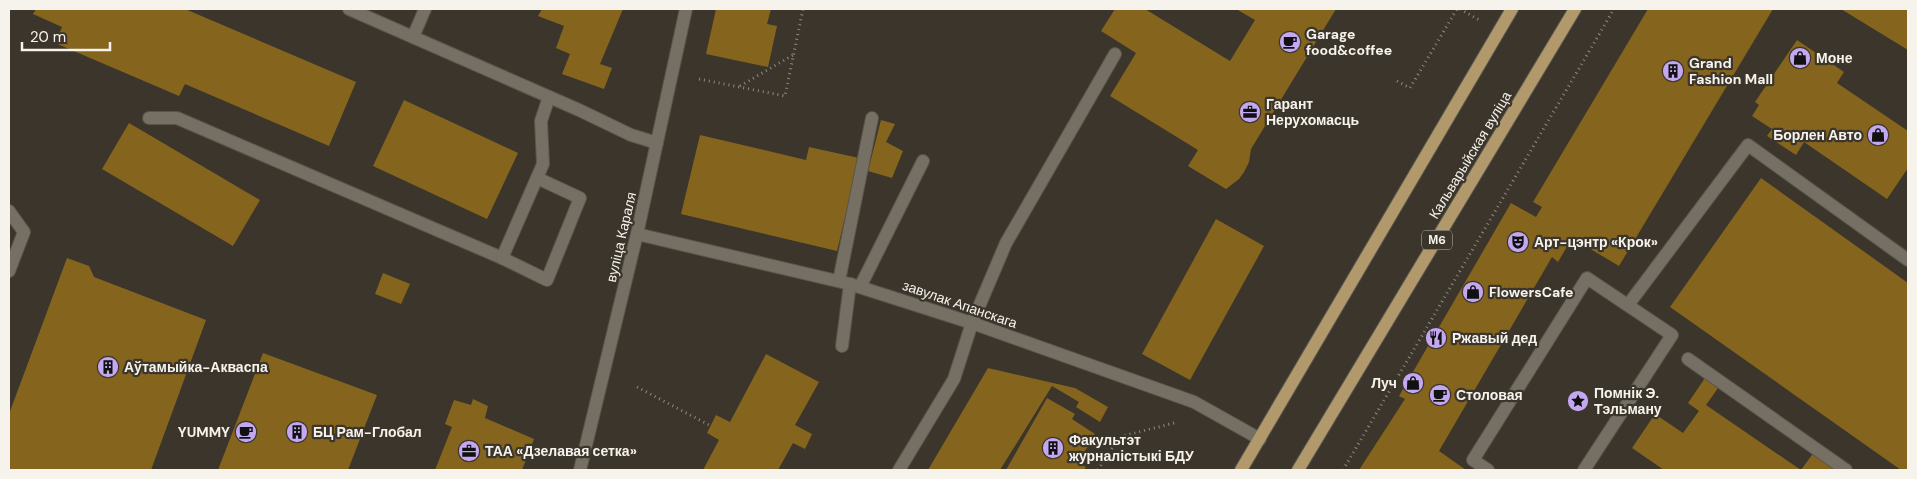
<svg xmlns="http://www.w3.org/2000/svg" width="1917" height="479" font-family="'DM Sans',sans-serif">
<rect width="100%" height="100%" fill="#3b352b"/>
<g fill="#85651d">
<polygon points="36,9 185,9 356,82 329,146 185,84 179,96 55,43 62,27 33,14"/>
<polygon points="542,9 623,9 600,64 612,68 604,89 562,74 570,54 556,48 564,26 538,16"/>
<polygon points="716,9 771,9 767,24 777,26 768,67 706,54"/>
<polygon points="1115,9 1145,9 1230,61 1255,20 1236,9 1336,9 1251,149 1249,162 1244,172 1239,179 1226,189 1188,166 1198,150 1110,96 1136,53 1101,31"/>
<polygon points="1648,9 1773,9 1619,266 1572,238 1558,262 1552,257 1439,451 1466,470 1359,470 1405,399 1399,396 1511,203 1536,217 1542,207 1533,202"/>
<polygon points="1841,9 1908,9 1908,50"/>
<polygon points="1797,40 1844,72 1837,83 1908,131 1908,168 1887,199 1804,142 1796,155 1767,136 1772,129 1752,116 1759,105 1755,102"/>
<polygon points="404,100 518,153 487,219 373,166"/>
<polygon points="881,120 895,124 886,142 903,151 892,178 868,171"/>
<polygon points="129,123 260,200 233,246 102,169"/>
<polygon points="700,135 806,160 809,147 859,158 837,251 681,214"/>
<polygon points="1761,178 1908,283 1908,470 1901,470 1670,307"/>
<polygon points="1216,219 1264,246 1190,380 1142,354"/>
<polygon points="67,258 89,266 94,277 206,320 151,470 13,470 9,469 9,414"/>
<polygon points="383,273 410,284 401,304 375,294"/>
<polygon points="263,353 377,395 348,470 218,470"/>
<polygon points="766,354 819,382 795,425 812,434 805,449 793,443 778,470 703,470 719,440 707,433 716,415 730,422"/>
<polygon points="988,368 1075,388 1108,407 1100,422 1076,407 1079,402 1052,386 1000,470 928,470"/>
<polygon points="1705,378 1718,388 1706,405 1801,470 1814,452 1840,470 1664,470 1632,448 1655,414 1683,433 1699,411 1688,403"/>
<polygon points="1047,398 1075,414 1072,419 1095,434 1078,463 1086,467 1084,470 1006,470"/>
<polygon points="473,399 488,406 485,418 534,439 522,470 435,470 452,427 445,424 454,400 471,405"/>
</g>
<g fill="none" stroke-linecap="round" stroke-linejoin="round">
<g stroke="#59554c" stroke-width="14">
<g id="lane">
<polyline points="349,9 579,110 631,135 657,143"/>
<polyline points="413,37 425,9"/>
<polyline points="149,118 177,118 502,258 543,164 541,121 549,97"/>
<polyline points="9,211 24,232 9,271"/>
<polyline points="637,234 850,284 972,323 1194,402 1260,439"/>
<polyline points="502,258 547,280 580,198 537,178"/>
<polyline points="839,281 872,118"/>
<polyline points="860,287 923,161"/>
<polyline points="1628,305 1748,145 1908,260"/>
<polyline points="842,346 850,284"/>
<polyline points="1688,359 1846,470"/>
<polyline points="899,470 954,379 972,323 1006,243 1115,54"/>
<polyline points="1488,470 1473,460 1587,278 1672,335 1584,470"/>
</g>
</g>
<g stroke="#59554c" stroke-width="14">
<polyline id="secondary" points="580,470 637,234 686,9"/>
</g>
<g stroke="#59554c" stroke-width="14">
<g id="primary">
<polyline points="1241,470 1512,9"/>
<polyline points="1298,470 1575,9"/>
</g>
</g>
<g stroke="#8f8a82" stroke-width="3" stroke-dasharray="1 4" stroke-linecap="butt">
<polyline points="1460,9 1481,21"/>
<polyline points="699,79 785,96 803,9"/>
<polyline points="1397,81 1410,88 1457,9"/>
<polyline points="740,86 793,55"/>
<polyline points="637,387 711,426"/>
<polyline points="1098,470 1119,437 1178,422"/>
<polyline points="1343,470 1614,9"/>
</g>
<use href="#lane" stroke="#756f64" stroke-width="12"/>
<use href="#secondary" stroke="#756f64" stroke-width="12"/>
<use href="#primary" stroke="#b1996b" stroke-width="12"/>
</g>
<defs>
<g id="cafe-disc" transform="scale(1.125)"><circle r="9.5" fill="#c4a7f1" stroke="#3b352b"/><path d="M-5.5-4.5H6V0H3Q3 3.5 0 3.5H-2.5Q-5.5 3.5-5.5 0ZM3-3.2v2h1.7v-2ZM-6 4.5H4V6H-6Z" fill="#111"/></g>
<g id="shop-disc" transform="scale(1.125)"><circle r="9.5" fill="#c4a7f1" stroke="#3b352b"/><path d="M-5-2.5h2.3a2.7 3.5 0 0 1 5.4 0H5L5.5 6h-11ZM-1.5-2.5h3a1.5 2.3 0 0 0-3 0Z" fill="#111"/></g>
<g id="building-disc" transform="scale(1.125)"><circle r="9.5" fill="#c4a7f1" stroke="#3b352b"/><path d="M-4-6H4V6H1V3H-1V6H-4ZM-2.5-4.3h1.7v1.8h-1.7ZM.8-4.3h1.7v1.8H.8ZM-2.5-1h1.7V.8h-1.7ZM.8-1h1.7V.8H.8Z" fill="#111"/></g>
<g id="office-disc" transform="scale(1.125)"><circle r="9.5" fill="#c4a7f1" stroke="#3b352b"/><path d="M-6-3h4V-5.5h4V-3h4V5H-6ZM-1-4.5V-3h2v-1.5ZM-6 0V1H6V0Z" fill="#111"/></g>
<g id="theatre-disc" transform="scale(1.125)"><circle r="9.5" fill="#c4a7f1" stroke="#3b352b"/><path d="M-5-5.5Q0-4 5-5.5V0Q5 5 0 6Q-5 5-5 0ZM-3.3-2.5H-1v1.5H-3.3ZM1-2.5H3.3v1.5H1ZM-2.8 1Q0 5.5 2.8 1Z" fill="#111"/></g>
<g id="restaurant-disc" transform="scale(1.125)"><circle r="9.5" fill="#c4a7f1" stroke="#3b352b"/><path d="M-5-6h1v4h1v-4h1v4h1v-4h1v5L-1.5 .5V6h-2V.5L-5-1ZM5-6V6H3V1.5H1.5Q1.5-4 5-6Z" fill="#111"/></g>
<g id="sight-disc" transform="scale(1.125)"><circle r="9.5" fill="#c4a7f1" stroke="#3b352b"/><path d="M0-6L1.8-2.2L6-1.7L2.9 1.2L3.7 5.4L0 3.3L-3.7 5.4L-2.9 1.2L-6-1.7L-1.8-2.2Z" fill="#111"/></g>
</defs>
<g fill-rule="evenodd">
<use href="#cafe-disc" x="1290" y="42"/>
<use href="#shop-disc" x="1800" y="58"/>
<use href="#building-disc" x="1673" y="71"/>
<use href="#office-disc" x="1250" y="112"/>
<use href="#shop-disc" x="1878" y="135"/>
<use href="#theatre-disc" x="1518" y="242"/>
<use href="#shop-disc" x="1473" y="292"/>
<use href="#restaurant-disc" x="1436" y="338"/>
<use href="#building-disc" x="108" y="367"/>
<use href="#shop-disc" x="1413" y="383"/>
<use href="#cafe-disc" x="1440" y="395"/>
<use href="#sight-disc" x="1578" y="401"/>
<use href="#cafe-disc" x="246" y="432"/>
<use href="#building-disc" x="297" y="432"/>
<use href="#building-disc" x="1053" y="448"/>
<use href="#office-disc" x="469" y="451"/>
</g>
<g text-anchor="middle" stroke-width="4.5" stroke-linejoin="round" paint-order="stroke">
<rect fill="#3b352b" stroke="#bebab3" stroke-width="1" x="1422" y="230.5" width="30" height="19" rx="4"/>
<g font-size="12" font-weight="bold" fill="#f6f3ed">
<text x="1437" y="244">М6</text>
</g>
<g font-size="14" font-weight="bold" fill="#f6f3ed" stroke="#3b352b" text-anchor="start">
<text x="1306" y="39">Garage<tspan x="1306" dy="16">food&amp;coffee</tspan></text>
<text x="1816" y="63">Моне</text>
<text x="1689" y="68">Grand<tspan x="1689" dy="16">Fashion Mall</tspan></text>
<text x="1266" y="109">Гарант<tspan x="1266" dy="16">Нерухомасць</tspan></text>
<text x="1862" y="140" text-anchor="end">Борлен Авто</text>
<text x="1534" y="247">Арт-цэнтр «Крок»</text>
<text x="1489" y="297">FlowersCafe</text>
<text x="1452" y="343">Ржавый дед</text>
<text x="124" y="372">Аўтамыйка-Акваспа</text>
<text x="1397" y="388" text-anchor="end">Луч</text>
<text x="1594" y="398">Помнік Э.<tspan x="1594" dy="16">Тэльману</tspan></text>
<text x="1456" y="400">Столовая</text>
<text x="230" y="437" text-anchor="end">YUMMY</text>
<text x="313" y="437">БЦ Рам-Глобал</text>
<text x="1069" y="445">Факультэт<tspan x="1069" dy="16">журналістыкі БДУ</tspan></text>
<text x="485" y="456">ТАА «Дзелавая сетка»</text>
</g>
<g font-size="14" fill="#f6f3ed" stroke="#3b352b">
<text transform="translate(1470 155) rotate(-59)" y="5">Кальварыйская вуліца</text>
<text transform="translate(621 237) rotate(-77)" y="5">вуліца Караля</text>
<text transform="translate(960 304) rotate(19)" y="5">завулак Апанскага</text>
</g>
</g>
<rect width="1917" height="479" fill="none" stroke="#f6f3ed" stroke-width="20"/>
<path d="M22 42v8h88v-8" fill="none" stroke="#f6f3ed" stroke-width="2.5"/>
<text x="30" y="42" font-size="15" fill="#f6f3ed" stroke="#3b352b" stroke-width="4" paint-order="stroke">20 m</text>
</svg>
